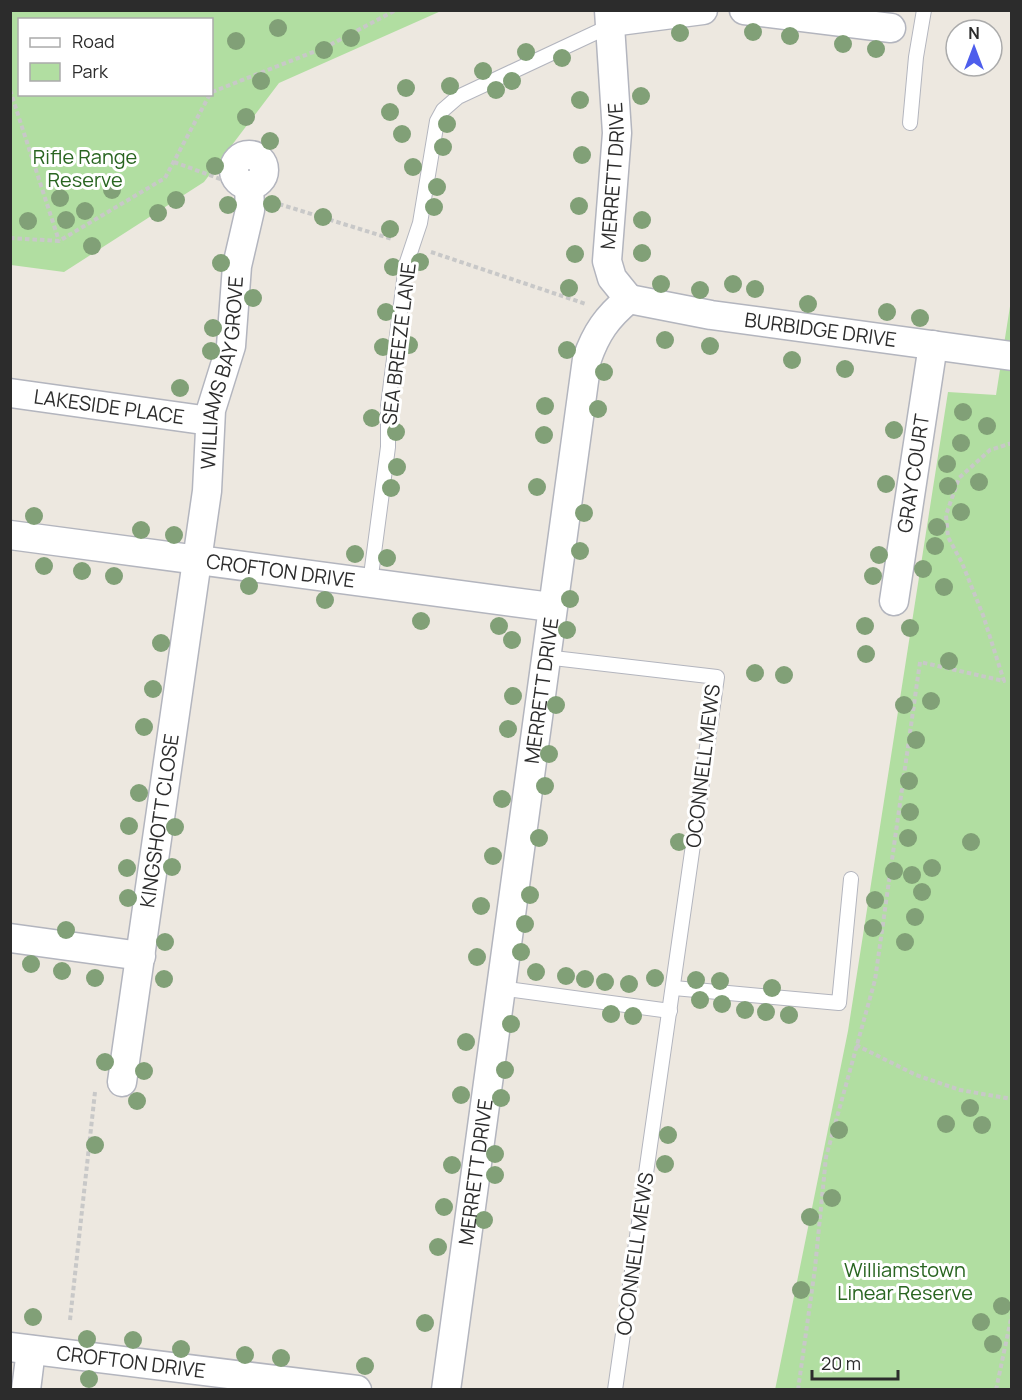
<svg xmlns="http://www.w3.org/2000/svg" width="1022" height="1400" font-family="Manrope,sans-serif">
<rect width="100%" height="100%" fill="#ede8e0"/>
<g fill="#b1dea1" fill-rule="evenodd">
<path d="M11 10H441V11L279 83 204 182 64 272 11 265ZM20 20H212V94H20Z"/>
<polygon points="1011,300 1011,1389 775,1390 848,1031 948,392 996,395"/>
</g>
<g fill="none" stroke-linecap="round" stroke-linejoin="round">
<g stroke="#b3b5be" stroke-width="16">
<g id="lane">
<polyline points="910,123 916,57 924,10"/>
<polyline points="370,583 388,447 388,406 406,265 420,223 437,121 443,110 458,97 612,25"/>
<polyline points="545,657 717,677 615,1390"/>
<polyline points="500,988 670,1011"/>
<polyline points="674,988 839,1003 851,879"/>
</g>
</g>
<g stroke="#b3b5be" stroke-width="31">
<g id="street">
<polyline points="744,10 891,28"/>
<polyline points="611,22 703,10"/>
<circle cx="249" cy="170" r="15"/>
<path id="s1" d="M629 299 711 315 1012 356"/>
<path id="s2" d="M10 393 210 421"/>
<path id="s3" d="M10 535 551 607"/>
<path id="s4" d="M894 601 933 345"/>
<polyline points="10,938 141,956"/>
<path id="s5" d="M122 1082 207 491 211 410 231 346 237 266 250 210 249 185"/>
<path id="s6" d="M10 1347 357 1390"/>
<polyline points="26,1390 31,1350"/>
<path id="s7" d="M446 1390 587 359C596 333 607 317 629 299L612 278 607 261 617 133 609 10"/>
</g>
</g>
<g stroke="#c8c8c8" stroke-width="4" stroke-dasharray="4.5 3" stroke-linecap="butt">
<polyline points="10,90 59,241"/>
<polyline points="212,92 326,47 396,10"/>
<polyline points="174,162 223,180"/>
<polyline points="279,204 392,239"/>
<polyline points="10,238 59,241 165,178 210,94"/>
<polyline points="431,252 586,304"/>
<polyline points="856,1045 916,1075 960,1090 1012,1099"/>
<polyline points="70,1320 95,1092"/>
<polyline points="798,1390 815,1268 826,1157 875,980 920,662 1004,681 983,615 962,563 948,537 946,515 959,478 990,450 1012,443"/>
<polyline points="996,1390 1012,1314"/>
</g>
<use href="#lane" stroke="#fff" stroke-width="14"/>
<use href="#street" stroke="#fff" stroke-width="28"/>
</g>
<g fill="#81a077">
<circle cx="278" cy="28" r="9"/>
<circle cx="753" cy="32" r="9"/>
<circle cx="680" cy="33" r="9"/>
<circle cx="790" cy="36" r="9"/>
<circle cx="351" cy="38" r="9"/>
<circle cx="236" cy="41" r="9"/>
<circle cx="843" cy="44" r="9"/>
<circle cx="876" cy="49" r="9"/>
<circle cx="324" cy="50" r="9"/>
<circle cx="526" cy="52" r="9"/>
<circle cx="562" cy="58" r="9"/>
<circle cx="483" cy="71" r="9"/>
<circle cx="261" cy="81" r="9"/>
<circle cx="512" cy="81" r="9"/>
<circle cx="450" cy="86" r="9"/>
<circle cx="406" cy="88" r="9"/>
<circle cx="496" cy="90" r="9"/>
<circle cx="641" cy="96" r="9"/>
<circle cx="580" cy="100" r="9"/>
<circle cx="390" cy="112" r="9"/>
<circle cx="246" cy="117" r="9"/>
<circle cx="447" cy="124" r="9"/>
<circle cx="402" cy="134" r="9"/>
<circle cx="270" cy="141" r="9"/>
<circle cx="443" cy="147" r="9"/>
<circle cx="582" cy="155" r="9"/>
<circle cx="215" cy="166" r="9"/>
<circle cx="413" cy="167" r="9"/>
<circle cx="437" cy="187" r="9"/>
<circle cx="112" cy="190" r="9"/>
<circle cx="60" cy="198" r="9"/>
<circle cx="176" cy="200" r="9"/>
<circle cx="272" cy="204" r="9"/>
<circle cx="228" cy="205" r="9"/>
<circle cx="579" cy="206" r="9"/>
<circle cx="434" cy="207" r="9"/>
<circle cx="85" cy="211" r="9"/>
<circle cx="158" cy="213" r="9"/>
<circle cx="323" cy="217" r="9"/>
<circle cx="66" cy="220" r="9"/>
<circle cx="642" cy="220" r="9"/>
<circle cx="28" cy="221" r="9"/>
<circle cx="390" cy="229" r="9"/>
<circle cx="92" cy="246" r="9"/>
<circle cx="642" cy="253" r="9"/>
<circle cx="575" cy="254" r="9"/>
<circle cx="420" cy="262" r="9"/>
<circle cx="221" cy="263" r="9"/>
<circle cx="393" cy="267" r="9"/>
<circle cx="661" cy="284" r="9"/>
<circle cx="733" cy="284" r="9"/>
<circle cx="569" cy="288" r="9"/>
<circle cx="755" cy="289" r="9"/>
<circle cx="700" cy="290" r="9"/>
<circle cx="253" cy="298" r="9"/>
<circle cx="808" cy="304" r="9"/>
<circle cx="386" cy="312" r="9"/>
<circle cx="887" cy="312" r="9"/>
<circle cx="920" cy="318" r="9"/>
<circle cx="213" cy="328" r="9"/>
<circle cx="665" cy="340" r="9"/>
<circle cx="409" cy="345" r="9"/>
<circle cx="710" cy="346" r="9"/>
<circle cx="383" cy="347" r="9"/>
<circle cx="567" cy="350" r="9"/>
<circle cx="211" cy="351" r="9"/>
<circle cx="792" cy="360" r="9"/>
<circle cx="845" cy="369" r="9"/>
<circle cx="604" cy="372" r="9"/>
<circle cx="180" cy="388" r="9"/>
<circle cx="545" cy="406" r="9"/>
<circle cx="598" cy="409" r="9"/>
<circle cx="963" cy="412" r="9"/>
<circle cx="372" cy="418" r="9"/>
<circle cx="987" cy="426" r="9"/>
<circle cx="894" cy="430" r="9"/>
<circle cx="396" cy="432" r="9"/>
<circle cx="544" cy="435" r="9"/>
<circle cx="961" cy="443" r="9"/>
<circle cx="947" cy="464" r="9"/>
<circle cx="397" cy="467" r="9"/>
<circle cx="979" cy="482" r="9"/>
<circle cx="886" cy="484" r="9"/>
<circle cx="948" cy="486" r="9"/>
<circle cx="537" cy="487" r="9"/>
<circle cx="391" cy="488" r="9"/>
<circle cx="961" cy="512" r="9"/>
<circle cx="584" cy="513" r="9"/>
<circle cx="34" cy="516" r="9"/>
<circle cx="937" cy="527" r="9"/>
<circle cx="141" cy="530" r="9"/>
<circle cx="174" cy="535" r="9"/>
<circle cx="935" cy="546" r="9"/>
<circle cx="580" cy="551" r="9"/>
<circle cx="355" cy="554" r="9"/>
<circle cx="879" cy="555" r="9"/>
<circle cx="387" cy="558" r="9"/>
<circle cx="44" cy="566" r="9"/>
<circle cx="923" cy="569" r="9"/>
<circle cx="82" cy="571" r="9"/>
<circle cx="114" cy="576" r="9"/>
<circle cx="873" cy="576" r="9"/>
<circle cx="249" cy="586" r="9"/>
<circle cx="944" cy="587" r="9"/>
<circle cx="570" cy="599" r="9"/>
<circle cx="325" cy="600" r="9"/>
<circle cx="421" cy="621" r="9"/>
<circle cx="499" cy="626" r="9"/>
<circle cx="865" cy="626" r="9"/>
<circle cx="910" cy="628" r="9"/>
<circle cx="567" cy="630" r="9"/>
<circle cx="512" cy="640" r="9"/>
<circle cx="161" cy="643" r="9"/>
<circle cx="866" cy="654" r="9"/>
<circle cx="949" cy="661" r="9"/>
<circle cx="755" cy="673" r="9"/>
<circle cx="784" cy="675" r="9"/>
<circle cx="153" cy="689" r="9"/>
<circle cx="513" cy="696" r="9"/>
<circle cx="931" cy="701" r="9"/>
<circle cx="556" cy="705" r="9"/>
<circle cx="904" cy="705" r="9"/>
<circle cx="144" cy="727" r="9"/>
<circle cx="508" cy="729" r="9"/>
<circle cx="916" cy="740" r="9"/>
<circle cx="549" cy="754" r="9"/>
<circle cx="909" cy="781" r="9"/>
<circle cx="545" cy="786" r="9"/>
<circle cx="139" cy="793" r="9"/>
<circle cx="502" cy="799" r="9"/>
<circle cx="910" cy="812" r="9"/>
<circle cx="129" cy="826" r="9"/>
<circle cx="175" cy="827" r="9"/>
<circle cx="539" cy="838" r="9"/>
<circle cx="908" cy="838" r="9"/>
<circle cx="679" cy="842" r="9"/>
<circle cx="971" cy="842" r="9"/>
<circle cx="493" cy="856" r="9"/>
<circle cx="172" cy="867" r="9"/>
<circle cx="127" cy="868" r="9"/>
<circle cx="932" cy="868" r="9"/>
<circle cx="894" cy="871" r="9"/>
<circle cx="912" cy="875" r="9"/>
<circle cx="922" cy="892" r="9"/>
<circle cx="530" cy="895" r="9"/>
<circle cx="128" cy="898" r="9"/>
<circle cx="875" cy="900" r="9"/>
<circle cx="481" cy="906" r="9"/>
<circle cx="915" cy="917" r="9"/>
<circle cx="525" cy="924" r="9"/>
<circle cx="873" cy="928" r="9"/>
<circle cx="66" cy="930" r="9"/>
<circle cx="165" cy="942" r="9"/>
<circle cx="905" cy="942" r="9"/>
<circle cx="521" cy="952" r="9"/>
<circle cx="477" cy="957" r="9"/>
<circle cx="31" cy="964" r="9"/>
<circle cx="62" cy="971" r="9"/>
<circle cx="536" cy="972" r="9"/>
<circle cx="566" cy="976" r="9"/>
<circle cx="95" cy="978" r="9"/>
<circle cx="655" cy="978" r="9"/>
<circle cx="164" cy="979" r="9"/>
<circle cx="585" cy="979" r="9"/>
<circle cx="696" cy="980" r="9"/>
<circle cx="720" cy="981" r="9"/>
<circle cx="605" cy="982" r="9"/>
<circle cx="629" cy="984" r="9"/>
<circle cx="772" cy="988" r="9"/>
<circle cx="700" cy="1000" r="9"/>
<circle cx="722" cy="1004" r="9"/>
<circle cx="745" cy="1010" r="9"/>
<circle cx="766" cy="1012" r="9"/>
<circle cx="611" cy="1014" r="9"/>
<circle cx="789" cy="1015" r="9"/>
<circle cx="633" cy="1016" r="9"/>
<circle cx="511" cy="1024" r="9"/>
<circle cx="466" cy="1042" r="9"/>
<circle cx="105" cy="1062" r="9"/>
<circle cx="505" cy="1070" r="9"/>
<circle cx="144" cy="1071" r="9"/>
<circle cx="461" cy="1095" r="9"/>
<circle cx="501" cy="1098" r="9"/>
<circle cx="137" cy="1101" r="9"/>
<circle cx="970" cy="1108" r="9"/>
<circle cx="946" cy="1124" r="9"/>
<circle cx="982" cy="1125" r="9"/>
<circle cx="839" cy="1130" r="9"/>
<circle cx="668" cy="1135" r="9"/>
<circle cx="95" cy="1145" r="9"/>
<circle cx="495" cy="1154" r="9"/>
<circle cx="665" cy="1164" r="9"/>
<circle cx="452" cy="1165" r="9"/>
<circle cx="495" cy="1175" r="9"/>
<circle cx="832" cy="1198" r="9"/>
<circle cx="444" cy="1207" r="9"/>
<circle cx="810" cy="1217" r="9"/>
<circle cx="484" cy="1220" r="9"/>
<circle cx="438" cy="1247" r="9"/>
<circle cx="801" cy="1290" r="9"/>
<circle cx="1002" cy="1306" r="9"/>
<circle cx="33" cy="1317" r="9"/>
<circle cx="981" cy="1322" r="9"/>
<circle cx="425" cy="1323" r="9"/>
<circle cx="87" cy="1339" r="9"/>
<circle cx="133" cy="1340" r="9"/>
<circle cx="993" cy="1344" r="9"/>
<circle cx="181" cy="1349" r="9"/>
<circle cx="245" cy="1355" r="9"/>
<circle cx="281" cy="1358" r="9"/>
<circle cx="365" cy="1366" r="9"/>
<circle cx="89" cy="1379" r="9"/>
</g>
<g text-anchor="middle" stroke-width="6" stroke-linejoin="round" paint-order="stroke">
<g font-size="20" fill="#296521" stroke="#fff">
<text x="85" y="164">Rifle Range<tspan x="85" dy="23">Reserve</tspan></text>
<text x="905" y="1277">Williamstown<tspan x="905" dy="23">Linear Reserve</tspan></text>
</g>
<g font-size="20" fill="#2c2c2c" stroke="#fff">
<text dy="7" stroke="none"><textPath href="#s7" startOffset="1245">MERRETT DRIVE</textPath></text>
<text dy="7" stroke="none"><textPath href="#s1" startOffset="194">BURBIDGE DRIVE</textPath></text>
<text transform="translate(399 344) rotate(-83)" y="7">SEA BREEZE LANE</text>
<text dy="7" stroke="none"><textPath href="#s5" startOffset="717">WILLIAMS BAY GROVE</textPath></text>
<text dy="7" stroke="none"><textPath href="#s2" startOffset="100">LAKESIDE PLACE</textPath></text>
<text dy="7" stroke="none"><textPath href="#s4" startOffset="129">GRAY COURT</textPath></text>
<text dy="7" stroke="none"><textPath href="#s3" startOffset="273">CROFTON DRIVE</textPath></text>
<text dy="7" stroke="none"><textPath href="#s7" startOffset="706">MERRETT DRIVE</textPath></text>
<text transform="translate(703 766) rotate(-83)" y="7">OCONNELL MEWS</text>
<text dy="7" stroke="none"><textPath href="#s5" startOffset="264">KINGSHOTT CLOSE</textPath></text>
<text dy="7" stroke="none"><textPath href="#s7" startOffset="220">MERRETT DRIVE</textPath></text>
<text transform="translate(635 1254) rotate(-82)" y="7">OCONNELL MEWS</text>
<text dy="7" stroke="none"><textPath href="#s6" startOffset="122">CROFTON DRIVE</textPath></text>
</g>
</g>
<rect width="1022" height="1400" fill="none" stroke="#2c2c2c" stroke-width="24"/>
<rect x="18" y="18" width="195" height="78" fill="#ffffff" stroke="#ababab" stroke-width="1.5"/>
<rect x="30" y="38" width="30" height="9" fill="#ffffff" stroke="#ababab" stroke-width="1.5"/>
<text x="72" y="48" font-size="18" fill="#2c2c2c">Road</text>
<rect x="30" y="63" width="30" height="18" fill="#b1dea1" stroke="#ababab" stroke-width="1.5"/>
<text x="72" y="78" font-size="18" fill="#2c2c2c">Park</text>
<g transform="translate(974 48)"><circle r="28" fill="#ffffff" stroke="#ababab" stroke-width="1.5"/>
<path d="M0-4.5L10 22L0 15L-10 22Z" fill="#4e5eec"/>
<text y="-9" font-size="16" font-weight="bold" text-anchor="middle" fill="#2c2c2c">N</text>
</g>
<path d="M812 1370v9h86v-9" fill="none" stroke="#2c2c2c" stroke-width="3"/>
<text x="821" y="1370" font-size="18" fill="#2c2c2c" stroke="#ffffff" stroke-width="4.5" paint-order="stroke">20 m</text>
</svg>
